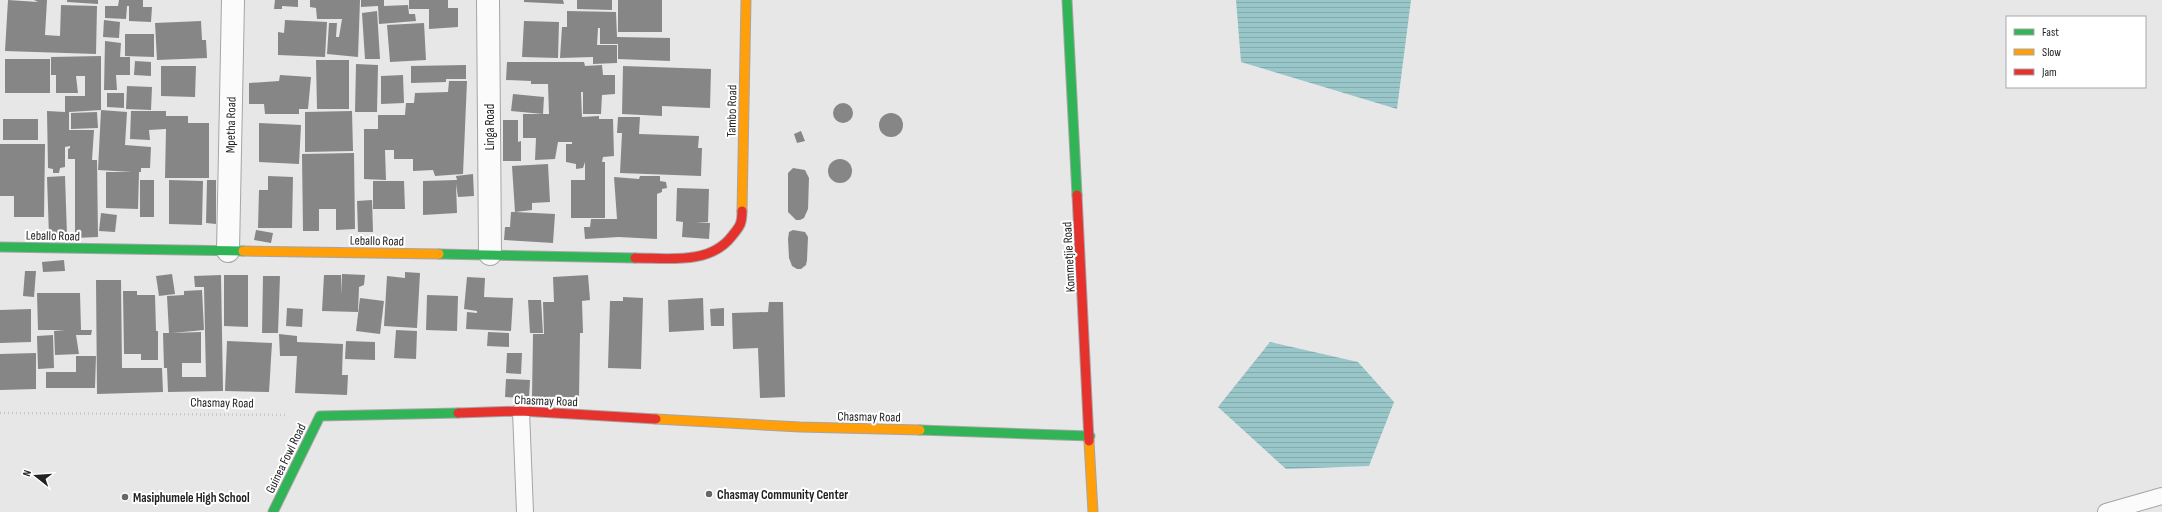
<svg xmlns="http://www.w3.org/2000/svg" width="2162" height="512" font-family="'Sofia Sans Condensed',sans-serif">
<defs>
<pattern id="water-rules" width="6" height="5" patternUnits="userSpaceOnUse"><rect width="6" height="5" fill="#99c6c8"/><path d="M0 2.5h6" fill="none" stroke="#84aaac"/></pattern>
</defs>
<rect width="100%" height="100%" fill="#e7e7e8"/>
<g fill="url(#water-rules)">
<polygon points="1236,0 1411,0 1397,109 1241,62"/>
<polygon points="1270,342 1358,362 1394,402 1369,466 1286,469 1218,407"/>
</g>
<g fill="#868686">
<polygon points="8,0 38,2 34,0 47,0 45,35 60,36 61,5 97,6 96,54 5,51"/>
<polygon points="67,0 98,0 98,4 67,2"/>
<polygon points="119,0 143,0 143,7 152,7 151,22 129,21 129,6 127,6 126,19 105,18 105,6 118,6"/>
<polygon points="275,0 298,0 298,7 282,6 282,9 274,9"/>
<polygon points="310,0 360,0 358,57 327,54 329,23 337,23 336,37 339,37 342,19 317,19 316,8 310,7"/>
<polygon points="361,0 384,0 384,6 408,5 409,14 415,14 416,21 379,24 378,6 361,7"/>
<polygon points="409,0 448,0 448,8 458,8 458,27 429,29 429,9 409,9"/>
<polygon points="524,0 563,0 564,4 524,2"/>
<polygon points="577,0 612,0 612,10 577,9"/>
<rect x="618" y="0" width="44" height="32"/>
<polygon points="377,11 380,59 365,59 362,13"/>
<polygon points="567,11 616,12 617,37 670,38 670,61 618,59 618,44 600,44 600,28 598,28 597,45 617,45 617,63 593,64 593,57 560,58 562,27 567,27"/>
<polygon points="104,20 120,22 119,38 103,37"/>
<polygon points="285,20 327,22 325,57 278,55 278,32 284,33"/>
<polygon points="201,21 202,40 206,40 207,58 157,60 155,23"/>
<polygon points="524,21 559,22 558,58 522,57"/>
<polygon points="424,23 426,60 390,62 387,25"/>
<polygon points="125,34 154,34 154,57 125,56"/>
<polygon points="105,41 121,43 120,57 130,57 130,75 116,75 117,90 104,90"/>
<polygon points="101,56 101,110 69,112 69,130 94,130 92,160 97,160 98,237 75,238 75,159 68,159 68,149 70,148 70,146 65,147 65,167 60,168 59,173 53,173 53,169 48,168 47,111 65,112 65,96 85,96 85,76 76,76 78,93 56,93 56,75 51,75 51,57"/>
<rect x="5" y="59" width="45" height="34"/>
<polygon points="316,60 349,60 349,109 317,109"/>
<polygon points="135,61 151,62 151,76 134,75"/>
<polygon points="507,62 584,62 585,66 602,65 603,75 615,75 615,94 602,95 601,114 583,114 583,92 581,92 582,117 599,116 599,119 613,119 614,156 603,157 602,162 605,162 605,218 571,218 571,180 585,180 585,162 583,168 576,169 576,164 566,162 566,144 572,144 572,142 558,142 555,159 535,160 536,138 523,138 523,114 549,114 548,84 531,84 531,81 506,80"/>
<polygon points="356,64 378,65 377,112 355,112"/>
<polygon points="466,65 466,79 446,79 446,82 411,83 411,66"/>
<polygon points="161,66 196,66 195,97 161,96"/>
<polygon points="623,66 711,69 710,108 662,106 662,116 622,114"/>
<polygon points="280,75 311,77 308,109 299,109 299,114 265,114 264,104 249,104 249,83 279,81"/>
<polygon points="403,75 404,103 381,104 381,76"/>
<polygon points="449,81 467,81 463,174 435,176 433,170 413,171 413,159 394,159 394,150 385,150 386,180 364,179 364,129 378,129 378,115 405,115 406,103 414,103 415,93 448,92"/>
<polygon points="127,86 152,87 151,110 126,109"/>
<polygon points="107,93 124,93 124,108 107,107"/>
<polygon points="513,94 544,97 543,114 511,111"/>
<circle cx="843" cy="113" r="10"/>
<polygon points="101,110 127,112 125,145 151,147 150,168 141,168 141,172 139,172 138,209 106,208 106,172 132,172 98,170"/>
<polygon points="131,111 166,111 166,116 188,116 188,123 209,123 209,178 165,178 166,129 149,130 150,140 130,139"/>
<polygon points="352,111 353,151 305,152 305,112"/>
<polygon points="97,112 98,128 71,129 71,113"/>
<circle cx="891" cy="125" r="12"/>
<polygon points="618,117 640,117 639,134 699,136 698,148 702,148 701,176 620,173 622,133 617,133"/>
<rect x="3" y="119" width="35" height="21"/>
<polygon points="503,120 518,120 518,142 521,141 521,161 503,161"/>
<polygon points="259,123 301,125 299,164 259,162"/>
<polygon points="801,131 805,141 797,143 794,134"/>
<polygon points="0,144 45,144 44,217 14,217 14,196 0,196"/>
<polygon points="354,153 355,229 336,230 336,209 319,209 319,231 303,231 302,154"/>
<circle cx="840" cy="171" r="12"/>
<polygon points="548,164 550,202 532,203 532,210 515,212 555,214 553,243 504,240 505,227 510,227 511,212 515,212 512,166"/>
<polygon points="793,168 805,170 809,178 808,209 804,218 800,220 796,220 788,212 788,173"/>
<polygon points="473,174 474,196 458,197 456,184 457,213 423,215 423,181 457,180 456,176"/>
<polygon points="65,176 67,236 49,236 47,177"/>
<polygon points="268,176 293,177 292,228 258,228 259,190 268,190"/>
<polygon points="640,176 660,176 660,181 666,182 667,188 662,189 662,192 657,194 657,239 619,237 585,239 584,227 590,227 591,219 617,219 614,177 639,179"/>
<rect x="140" y="180" width="14" height="37"/>
<polygon points="169,180 203,181 202,225 169,224"/>
<polygon points="207,180 216,180 216,224 206,223"/>
<polygon points="373,181 404,181 405,209 373,209"/>
<polygon points="677,188 709,189 708,222 696,222 710,223 709,239 682,237 683,222 676,221"/>
<polygon points="372,200 373,232 358,232 357,201"/>
<polygon points="101,213 117,215 115,232 99,231"/>
<polygon points="256,230 273,233 271,243 254,240"/>
<polygon points="793,230 805,232 808,237 807,260 806,265 801,269 797,269 792,266 789,258 788,239 789,232"/>
<polygon points="64,260 65,271 43,272 42,262"/>
<polygon points="25,271 36,271 34,297 23,296"/>
<polygon points="405,272 420,273 417,328 384,326 387,276 405,278"/>
<polygon points="172,274 175,294 159,296 156,276"/>
<polygon points="342,274 365,275 364,285 359,287 358,312 322,311 324,275 341,275 341,295"/>
<polygon points="221,275 223,391 168,392 167,368 164,368 163,333 169,333 167,296 184,295 184,291 202,290 204,330 172,333 201,332 201,363 182,363 182,377 206,377 204,287 195,287 194,276"/>
<polygon points="224,275 248,275 248,327 224,326"/>
<polygon points="588,275 590,300 582,301 583,333 580,333 579,397 532,397 533,334 544,334 543,302 554,302 553,277"/>
<polygon points="263,276 280,276 278,333 262,333"/>
<polygon points="467,277 485,278 484,297 513,298 511,331 466,329 467,312 477,313 477,311 464,309"/>
<polygon points="96,280 121,280 122,368 162,368 163,392 97,394"/>
<polygon points="123,291 137,291 137,295 155,295 156,331 146,331 158,331 158,360 141,360 141,354 124,354"/>
<polygon points="37,293 80,293 81,330 92,330 91,335 76,335 79,354 55,355 54,331 65,330 38,330"/>
<polygon points="427,295 458,296 457,331 426,330"/>
<polygon points="623,297 643,298 641,369 608,368 610,301 623,301"/>
<polygon points="360,298 384,301 380,334 356,331"/>
<polygon points="703,298 704,330 669,332 668,300"/>
<polygon points="528,300 541,300 543,333 530,333"/>
<polygon points="769,302 783,302 785,397 760,398 758,348 733,349 732,313 768,312"/>
<polygon points="287,308 303,309 302,327 286,326"/>
<polygon points="724,308 724,326 711,326 710,309"/>
<polygon points="31,309 31,342 0,343 0,310"/>
<polygon points="396,330 417,331 416,359 394,358"/>
<polygon points="488,332 509,333 509,347 487,346"/>
<polygon points="279,334 297,336 297,342 343,344 342,375 348,375 347,395 295,393 297,356 280,356"/>
<polygon points="53,335 54,368 38,369 37,336"/>
<polygon points="227,341 272,343 269,392 225,391"/>
<polygon points="346,341 375,342 375,360 345,359"/>
<polygon points="36,353 36,389 0,390 0,354"/>
<polygon points="507,353 522,353 521,374 506,373"/>
<polygon points="76,356 96,356 95,388 46,388 46,372 76,372"/>
<polygon points="506,379 530,380 529,398 505,397"/>
</g>
<g fill="none" stroke-linecap="round" stroke-linejoin="round">
<g stroke="#a5a5a6" stroke-width="18">
<g id="lane">
<polyline points="521,411 525,512"/>
<polyline points="2106,512 2162,496"/>
</g>
</g>
<g stroke="#a5a5a6" stroke-width="24">
<g id="street">
<polyline points="488,0 490,254"/>
<polyline points="228,251 233,0"/>
</g>
</g>
<g stroke="#a5a5a6" stroke-width="11">
<g id="fast">
<polyline points="1067,0 1077,195"/>
<polyline points="0,247 243,251"/>
<polyline points="439,254 635,258"/>
<polyline points="920,430 1090,436"/>
<polyline points="273,512 320,416 458,413"/>
</g>
</g>
<g stroke="#a5a5a6" stroke-width="11">
<g id="slow">
<polyline points="742,211 746,0"/>
<polyline points="243,251 439,254"/>
<polyline points="656,419 800,427 920,430"/>
<polyline points="1089,441 1093,512"/>
</g>
</g>
<g stroke="#a5a5a6" stroke-width="11">
<g id="jam">
<polyline points="1077,195 1089,441"/>
<path d="M635 258C668 258 710 265 732 236 740 226 742 224 742 211"/>
<polyline points="458,413 521,411 656,419"/>
</g>
</g>
<polyline stroke="#c7c7c7" stroke-width="2.5" stroke-dasharray="1 3" stroke-linecap="butt" points="0,413 287,415"/>
<use href="#lane" stroke="#fbfbfc" stroke-width="16"/>
<use href="#street" stroke="#fbfbfc" stroke-width="22"/>
<use href="#fast" stroke="#30b455" stroke-width="9"/>
<use href="#slow" stroke="#ff9f0a" stroke-width="9"/>
<use href="#jam" stroke="#e5322d" stroke-width="9"/>
</g>
<g fill="#676767" stroke="#fff" stroke-width="1.5">
<circle cx="709" cy="494" r="4"/>
<circle cx="125" cy="497" r="4"/>
</g>
<g text-anchor="middle" stroke-width="4" stroke-linejoin="round" paint-order="stroke">
<g font-size="13" fill="#222" stroke="#fff">
<text transform="translate(731 111) rotate(-89)" y="5">Tambo Road</text>
<text transform="translate(230 125) rotate(-89)" y="5">Mpetha Road</text>
<text transform="translate(489 127) rotate(-90)" y="5">Linga Road</text>
<text transform="translate(53 235) rotate(1)" y="5">Leballo Road</text>
<text transform="translate(377 240) rotate(1)" y="5">Leballo Road</text>
<text transform="translate(1068 257) rotate(-93)" y="5">Kommetjie Road</text>
<text transform="translate(546 400) rotate(2)" y="5">Chasmay Road</text>
<text transform="translate(222 402) rotate(1)" y="5">Chasmay Road</text>
<text transform="translate(869 416) rotate(1)" y="5">Chasmay Road</text>
<text transform="translate(285 458) rotate(-64)" y="5">Guinea Fowl Road</text>
</g>
<g font-size="13" font-weight="bold" fill="#222" stroke="#fff" text-anchor="start">
<text x="717" y="499">Chasmay Community Center</text>
<text x="133" y="502">Masiphumele High School</text>
</g>
</g>
<rect x="2006" y="16" width="140" height="72" fill="#ffffff" stroke="#a7a7a7"/>
<rect x="2014" y="29" width="20" height="6" fill="#30b455" stroke="#a7a7a7"/>
<text x="2042" y="36" font-size="12" fill="#222222">Fast</text>
<rect x="2014" y="49" width="20" height="6" fill="#ff9f0a" stroke="#a7a7a7"/>
<text x="2042" y="56" font-size="12" fill="#222222">Slow</text>
<rect x="2014" y="69" width="20" height="6" fill="#e5322d" stroke="#a7a7a7"/>
<text x="2042" y="76" font-size="12" fill="#222222">Jam</text>
<g transform="translate(36 476) rotate(287)" stroke="#ffffff" stroke-width="3" paint-order="stroke">
<path d="M0-3L7 15L0 10L-7 15Z" fill="#222222"/>
<text y="-6" font-size="11" font-weight="bold" text-anchor="middle" fill="#222222">N</text>
</g>
</svg>
